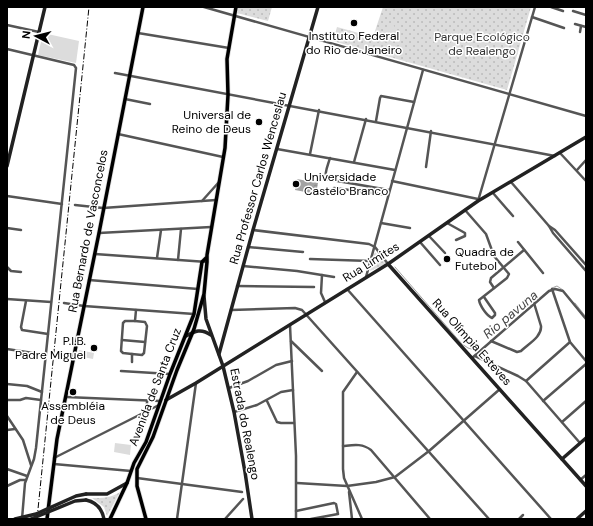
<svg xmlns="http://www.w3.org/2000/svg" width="593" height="526" font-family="'DM Sans',sans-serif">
<defs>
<pattern id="park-dots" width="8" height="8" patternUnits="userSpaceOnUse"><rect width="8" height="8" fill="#dcdcdc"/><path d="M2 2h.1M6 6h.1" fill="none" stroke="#bbb" stroke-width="1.8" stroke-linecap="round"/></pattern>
<pattern id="water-ripples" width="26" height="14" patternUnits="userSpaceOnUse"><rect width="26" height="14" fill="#a3a3a3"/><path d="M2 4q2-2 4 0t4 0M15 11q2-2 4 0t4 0" fill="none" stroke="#8b8b8b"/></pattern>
</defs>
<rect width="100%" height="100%" fill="#fff"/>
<g fill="url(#park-dots)">
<polygon points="238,7 272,7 268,21 237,13"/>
<polygon points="383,7 531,7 507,90 333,41 337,27 373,37"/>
<polygon points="375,252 386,264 370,271"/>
<path d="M120 492 107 516 104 507 92 498C103 498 111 498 120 492Z"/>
</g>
<g fill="#dcdcdc">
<polygon points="394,25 395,29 392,30 393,34 384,37 383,32 387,31 386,27"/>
<polygon points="43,33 79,41 76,63 38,55"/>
<polygon points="79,350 94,353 93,359 78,356"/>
<polygon points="115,443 131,445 130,455 114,452"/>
</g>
<polygon fill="url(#water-ripples)" points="297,179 318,183 316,194 295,190"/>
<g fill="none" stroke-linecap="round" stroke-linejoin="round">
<g stroke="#a3a3a3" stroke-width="1">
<polyline points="395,267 462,344 468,348 479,351"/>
<polyline points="552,288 557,286 563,290"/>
<polyline points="575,303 586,317"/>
</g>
<g stroke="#dbdbdb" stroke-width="5">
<g id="primary">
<polyline points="47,519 57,439 99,233 143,7"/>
<polyline points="110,519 127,483 134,463 146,442 170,374 194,314 202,262 206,258"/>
<polyline points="146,519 137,486 137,469 153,437 177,370 194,329 204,294 207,262 207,255 225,148 228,95 227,59 236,7"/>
</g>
</g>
<g stroke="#555" stroke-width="2.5">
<polyline points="204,7 586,116"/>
<polyline points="551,7 563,11"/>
<polyline points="573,11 586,15"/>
<polyline points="532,17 564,28"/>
<polyline points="575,24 586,27"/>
<polyline points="7,25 39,32"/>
<polyline points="580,32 581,26"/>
<polyline points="138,33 229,48"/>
<polyline points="7,49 74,65 76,68 36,448 34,459 25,483 22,519"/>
<path d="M115 73C262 101 408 128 555 156"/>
<polyline points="125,99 150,104"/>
<polyline points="376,121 380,98 381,96 414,102"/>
<polyline points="118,134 223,157"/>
<polyline points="277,149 395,170"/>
<polyline points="560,153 586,181"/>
<polyline points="310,154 319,110"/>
<path d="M330 158C328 165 324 173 326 179L389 190"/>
<polyline points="354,162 366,119"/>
<polyline points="426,167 431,131"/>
<polyline points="577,170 586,160"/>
<polyline points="392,181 478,199"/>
<polyline points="511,182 549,226 555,230 586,265"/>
<polyline points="334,188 388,195"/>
<polyline points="493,193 513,216"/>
<polyline points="7,196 62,204"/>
<polyline points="202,201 219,182"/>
<polyline points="478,201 535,7"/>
<polyline points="75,205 103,208 216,200"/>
<path d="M465 210 486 234 494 256 509 274 507 278 479 300C480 306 487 316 492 318L495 315V313L484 297"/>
<polyline points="381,223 410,228"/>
<polyline points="447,223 465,233 465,236 456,240"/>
<polyline points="549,226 553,233 586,271"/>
<polyline points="7,228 21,230"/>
<polyline points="253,230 369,244 375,247 388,264"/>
<polyline points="99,233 211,227"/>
<polyline points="429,236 445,253"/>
<polyline points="420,242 440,265"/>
<polyline points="518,242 543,273"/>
<polyline points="248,247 303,252"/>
<polyline points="95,254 207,262"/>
<polyline points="157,258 161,230"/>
<polyline points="310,259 370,261"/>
<polyline points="178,260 181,229"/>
<polyline points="243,266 297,271 334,277"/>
<polyline points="7,267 11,271 21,272"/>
<polyline points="322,275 321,293 325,302"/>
<polyline points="366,277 423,70"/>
<polyline points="89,280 198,289"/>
<polyline points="237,286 314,287"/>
<polyline points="494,288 490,282 491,278 524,250"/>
<polyline points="347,289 551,519"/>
<polyline points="552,289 570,342 586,361"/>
<polyline points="7,299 51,302"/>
<polyline points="26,301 21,327 22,330 48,334"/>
<polyline points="64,303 84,306 194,314"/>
<polyline points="231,310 295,308 302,310 489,519"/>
<polyline points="290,325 296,456 296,519"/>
<polyline points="122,340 145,342"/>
<polyline points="291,341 322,371"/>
<path d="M491 341 517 352 521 351C528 344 542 337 541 326L534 303"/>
<polyline points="7,349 46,355"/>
<polyline points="132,354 123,353 121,351 123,323 125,321 135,321"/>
<polyline points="475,356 518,376 526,381 580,443"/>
<polyline points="472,358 549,291 555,289 563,291 586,319"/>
<polyline points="132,362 132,354 142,355 144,353 147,326 145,322 135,321 136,310"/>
<polyline points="121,371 170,374"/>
<polyline points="357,372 343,392 343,469 344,478 362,519"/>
<polyline points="526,381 570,342"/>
<polyline points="7,384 27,386 42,392"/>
<polyline points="229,388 248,381 276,365 292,361"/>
<polyline points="66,397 160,401"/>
<polyline points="7,400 20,400 26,398 41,400"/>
<polyline points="267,401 277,422 281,423 294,423"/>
<polyline points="543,401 586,364"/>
<polyline points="147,410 147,401"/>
<polyline points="234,412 257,405 281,392 293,390"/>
<polyline points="7,416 23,440 31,465"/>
<polyline points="562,422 586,401"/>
<polyline points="7,430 15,429"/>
<path d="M343 446C353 445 362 443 371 450L430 519"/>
<polyline points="54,458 159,405"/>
<polyline points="54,464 131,471"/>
<polyline points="7,469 27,476"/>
<polyline points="137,478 242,492"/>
<polyline points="580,480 586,475"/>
<polyline points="297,483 347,486 376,482 395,477 429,451 500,389"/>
<polyline points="7,486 20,480 26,480"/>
<polyline points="349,492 352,519"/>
<polyline points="296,511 334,503 336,504 338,514 311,519"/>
<polyline points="177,519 196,383"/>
<polyline points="225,519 243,499"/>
<polyline points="519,519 523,515"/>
</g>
<g stroke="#222" stroke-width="3.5">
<polyline points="7,166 45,7"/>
<polyline points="388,264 586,486"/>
<polyline points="204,296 206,319 223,366 234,412 245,472 252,519"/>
<path d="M186 336C195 331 201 328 211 335"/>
<polyline points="219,354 253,230 318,7"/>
<polyline points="166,400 196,383 388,264 478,201 586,137"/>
<polyline points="562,459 586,438"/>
<polyline points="86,494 107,494 127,483"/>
<path d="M86 500C96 502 102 509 104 519"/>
<polyline points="577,519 586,511"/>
</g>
<use href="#primary" stroke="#000" stroke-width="3.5"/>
<polyline stroke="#000" stroke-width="1" stroke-dasharray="6 2 1 2" stroke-linecap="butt" points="37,519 89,7"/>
<g stroke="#222" stroke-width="3.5">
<polyline points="15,519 36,514 76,496 86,494"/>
<polyline points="31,519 75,501 86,500"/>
</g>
</g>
<g fill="#000" stroke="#fff" stroke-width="1.5">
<circle cx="354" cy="23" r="4"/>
<circle cx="259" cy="122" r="4"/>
<circle cx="296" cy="184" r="4"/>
<circle cx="447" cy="259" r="4"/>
<circle cx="94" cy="348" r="4"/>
<circle cx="73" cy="392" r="4"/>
</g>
<g text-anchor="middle" stroke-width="3" stroke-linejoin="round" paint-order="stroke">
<g font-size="12" fill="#000" stroke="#fff">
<text x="354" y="40">Instituto Federal<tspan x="354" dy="14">do Rio de Janeiro</tspan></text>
<text x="251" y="119" text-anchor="end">Universal de<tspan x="251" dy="14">Reino de Deus</tspan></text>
<text x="304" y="181" text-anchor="start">Universidade<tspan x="304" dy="14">Castelo Branco</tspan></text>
<text x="455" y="256" text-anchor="start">Quadra de<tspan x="455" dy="14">Futebol</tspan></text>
<text x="86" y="345" text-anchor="end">P.I.B.<tspan x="86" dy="14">Padre Miguel</tspan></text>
<text x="73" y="410">Assembléia<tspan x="73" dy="14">de Deus</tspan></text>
</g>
<g font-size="12" fill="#333" stroke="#fff">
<text x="482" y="41">Parque Ecológico<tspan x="482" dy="14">de Realengo</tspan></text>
</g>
<g font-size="12" fill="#000" stroke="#fff">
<text transform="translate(258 178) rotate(-74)" y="4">Rua Professor Carlos Wenceslau</text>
<text transform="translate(88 231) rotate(-79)" y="4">Rua Bernardo de Vasconcelos</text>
<text transform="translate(371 262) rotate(-32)" y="4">Rua Limites</text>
<text transform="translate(472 342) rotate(48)" y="4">Rua Olímpia Esteves</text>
<text transform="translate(155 387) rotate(-69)" y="4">Avenida de Santa Cruz</text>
<text transform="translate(245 424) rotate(79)" y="4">Estrada do Realengo</text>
</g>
<g font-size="13" font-style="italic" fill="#444" stroke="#fff">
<text transform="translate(510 314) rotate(-40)" y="5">Rio pavuna</text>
</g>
</g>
<rect width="593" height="526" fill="none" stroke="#000000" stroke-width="16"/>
<g transform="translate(36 36) rotate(277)" stroke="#ffffff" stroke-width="3" paint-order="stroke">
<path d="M0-3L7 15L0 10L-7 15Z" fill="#000000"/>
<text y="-6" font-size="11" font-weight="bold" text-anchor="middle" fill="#000000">N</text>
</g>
</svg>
